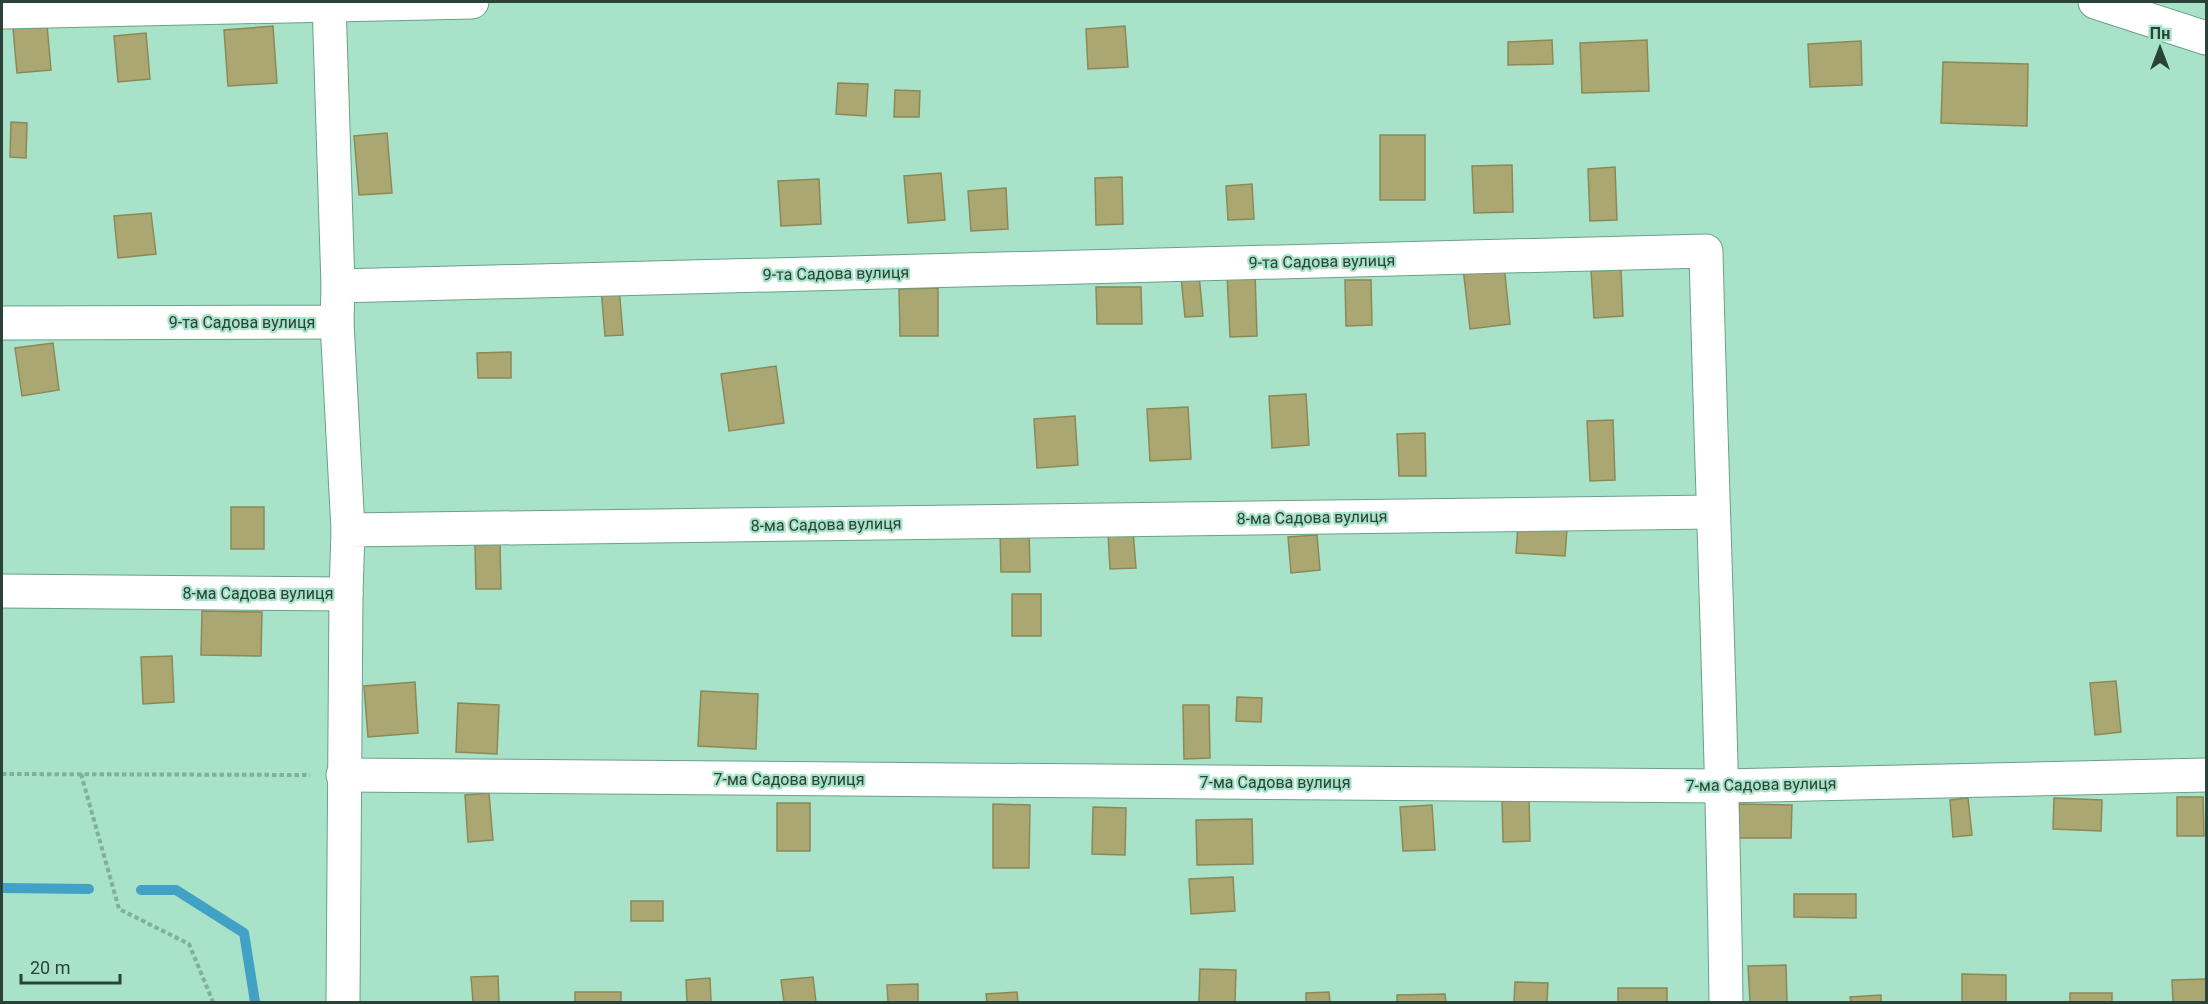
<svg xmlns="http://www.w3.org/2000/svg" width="2208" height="1004" font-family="Roboto,sans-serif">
<rect width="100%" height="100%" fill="#a8e2c8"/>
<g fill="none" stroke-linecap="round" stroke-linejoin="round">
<g stroke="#42a2c5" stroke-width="10">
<polyline points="2,888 89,889"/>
<polyline points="141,890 176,890 244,933 255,1002"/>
</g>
</g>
<g fill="#aaa773" stroke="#8c8956" stroke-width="1.5">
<polygon points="47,25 51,70 17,73 13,28"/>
<polygon points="273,26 277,83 228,86 224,30"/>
<polygon points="1125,26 1128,67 1088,69 1086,29"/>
<polygon points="146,33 150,79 118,82 114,36"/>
<polygon points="1552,40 1553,64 1508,65 1508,42"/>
<polygon points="1647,40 1649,91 1582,93 1580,43"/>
<polygon points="1861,41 1862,85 1810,87 1808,44"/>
<polygon points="1943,62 2028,64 2027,126 1941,123"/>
<polygon points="838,83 868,84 866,116 836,114"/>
<polygon points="895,90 920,91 919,117 894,117"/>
<polygon points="11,122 27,123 26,158 10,157"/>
<polygon points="387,133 392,193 359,195 354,136"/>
<rect x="1380" y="135" width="45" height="65"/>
<polygon points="1512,165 1513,212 1474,213 1472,166"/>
<polygon points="1615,167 1617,220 1590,221 1588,169"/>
<polygon points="941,173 945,220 908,223 904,176"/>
<polygon points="1122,177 1123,224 1096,225 1095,178"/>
<polygon points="819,179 821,224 781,226 778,181"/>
<polygon points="1252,184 1254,219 1228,220 1226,186"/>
<polygon points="1006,188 1008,229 971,231 968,191"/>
<polygon points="151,213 156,254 118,258 114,216"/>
<polygon points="1504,264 1510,324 1470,329 1463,268"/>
<polygon points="1621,270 1623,316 1594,318 1591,271"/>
<polygon points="1255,273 1257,336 1230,337 1227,274"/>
<polygon points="1199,275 1203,316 1185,317 1181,277"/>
<polygon points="1345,280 1371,280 1372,325 1346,326"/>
<polygon points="619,287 623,335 605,336 601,289"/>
<polygon points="1096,287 1141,287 1142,324 1097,324"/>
<polygon points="938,288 938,336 900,336 899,289"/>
<polygon points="53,343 59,390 22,396 15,348"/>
<polygon points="511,352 511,378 478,378 477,353"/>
<polygon points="776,366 784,423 729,431 721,374"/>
<polygon points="1306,394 1309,445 1272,448 1269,396"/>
<polygon points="1188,407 1191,459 1150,461 1147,409"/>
<polygon points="1075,416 1078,465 1037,468 1034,419"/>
<polygon points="1613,420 1615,480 1590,481 1587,421"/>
<polygon points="1425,433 1426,476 1399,476 1397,434"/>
<rect x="231" y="507" width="33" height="42"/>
<polygon points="1518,526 1567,529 1565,556 1516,553"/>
<polygon points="1000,530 1029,530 1030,572 1001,572"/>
<polygon points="1133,531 1136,568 1110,569 1108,533"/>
<polygon points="1317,535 1320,570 1291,573 1288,537"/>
<polygon points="500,544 501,589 476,589 475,545"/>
<rect x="1012" y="594" width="29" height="42"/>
<polygon points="202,611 262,612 261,656 201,655"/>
<polygon points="172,656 174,702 143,704 141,657"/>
<polygon points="2116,681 2121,732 2095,735 2090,683"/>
<polygon points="415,682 418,733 368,737 364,686"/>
<polygon points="701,691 758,694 756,749 698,746"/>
<polygon points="1237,697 1262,698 1261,722 1236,721"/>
<polygon points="458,703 499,705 497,754 456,752"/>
<polygon points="1183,705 1209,705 1210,758 1184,759"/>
<polygon points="489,793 493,840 468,842 465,795"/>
<polygon points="1529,797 1530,841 1503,842 1502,798"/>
<polygon points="2177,797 2203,797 2204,836 2177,836"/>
<polygon points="1968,798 1972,835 1953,837 1950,800"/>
<polygon points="2054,798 2102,800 2101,831 2053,829"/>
<rect x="777" y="803" width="33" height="48"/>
<polygon points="993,804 1030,805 1029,868 993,868"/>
<polygon points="1739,804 1792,805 1791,838 1738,838"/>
<polygon points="1432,805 1435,850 1403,851 1400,807"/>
<polygon points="1093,807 1126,808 1125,855 1092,854"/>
<polygon points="1252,819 1253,864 1197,865 1196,820"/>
<polygon points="1233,877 1235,911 1191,914 1189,879"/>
<polygon points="1794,894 1856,894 1856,918 1794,917"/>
<rect x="631" y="901" width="32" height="20"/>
<polygon points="1786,965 1787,1002 1750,1002 1748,966"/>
<polygon points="1200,969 1236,970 1235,1002 1199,1002"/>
<polygon points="1962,974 2006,975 2006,1002 1962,1002"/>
<polygon points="498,976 499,1002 473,1002 471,977"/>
<polygon points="813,977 816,1002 784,1002 781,980"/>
<polygon points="710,978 711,1002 687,1002 686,980"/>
<polygon points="2206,979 2206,1002 2173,1002 2172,980"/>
<polygon points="1515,982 1548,983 1547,1002 1514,1002"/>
<polygon points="918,984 918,1002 888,1002 887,985"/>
<rect x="1618" y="988" width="49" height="14"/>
<rect x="575" y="992" width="46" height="10"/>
<polygon points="1017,992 1018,1002 987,1002 986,994"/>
<polygon points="1329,992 1330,1002 1306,1002 1306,993"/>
<rect x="2070" y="993" width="42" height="9"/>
<polygon points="1445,994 1446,1002 1397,1002 1397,995"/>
<polygon points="1881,995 1881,1002 1851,1002 1850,997"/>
</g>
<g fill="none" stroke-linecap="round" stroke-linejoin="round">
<g stroke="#69a189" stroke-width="35">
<g id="street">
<polyline points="329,2 338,286"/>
<polyline points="2095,2 2206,38"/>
<polyline points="2,12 472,2"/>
<polyline points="337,322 348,530"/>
<path d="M2 323 337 322 338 286 1706 251C1712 502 1723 752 1726 1002"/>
<polyline points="2,591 346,594 348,530 1713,512"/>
<polyline points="343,775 1723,786 2206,775"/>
<polyline points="343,1002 346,594"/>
</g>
</g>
<g stroke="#80af9a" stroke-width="4" stroke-dasharray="4.5 3" stroke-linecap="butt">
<polyline points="2,774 310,775"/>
<polyline points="81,774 119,909 189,944 213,1002"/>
</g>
<use href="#street" stroke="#fff" stroke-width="33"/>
</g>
<g text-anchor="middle" stroke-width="4.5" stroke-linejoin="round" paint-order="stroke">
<g font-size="16" fill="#2a4238" stroke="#a8e2c8">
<text transform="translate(1322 261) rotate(-1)" y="6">9-та Садова вулиця</text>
<text transform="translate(836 273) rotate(-1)" y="6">9-та Садова вулиця</text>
<text x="242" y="328">9-та Садова вулиця</text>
<text transform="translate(1312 517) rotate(-1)" y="6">8-ма Садова вулиця</text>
<text transform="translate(826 524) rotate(-1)" y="6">8-ма Садова вулиця</text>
<text x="258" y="599">8-ма Садова вулиця</text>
<text x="789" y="785">7-ма Садова вулиця</text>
<text x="1275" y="788">7-ма Садова вулиця</text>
<text transform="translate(1761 784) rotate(-1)" y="6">7-ма Садова вулиця</text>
</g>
</g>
<rect width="2208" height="1004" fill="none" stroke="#2a4238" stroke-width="6"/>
<g transform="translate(2160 48)" stroke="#a8e2c8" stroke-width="4.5" paint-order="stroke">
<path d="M0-4.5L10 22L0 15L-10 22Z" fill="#2a4238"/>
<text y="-9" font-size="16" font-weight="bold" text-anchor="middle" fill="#2a4238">Пн</text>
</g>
<path d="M21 974v9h99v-9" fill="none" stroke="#2a4238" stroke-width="3"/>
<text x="30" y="974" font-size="18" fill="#2a4238" stroke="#a8e2c8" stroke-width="4.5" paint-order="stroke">20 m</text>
</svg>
